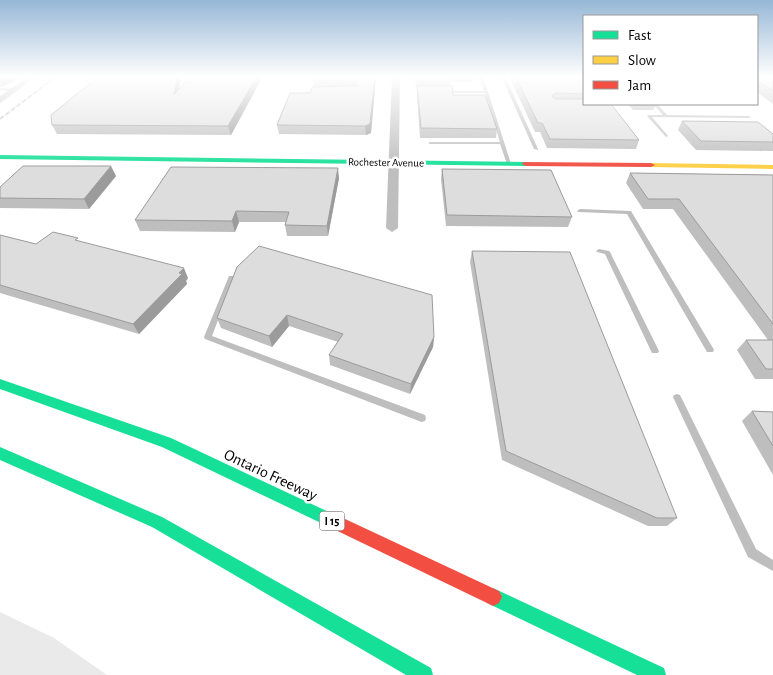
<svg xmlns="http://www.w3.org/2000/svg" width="773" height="675" font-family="'Alegreya Sans',sans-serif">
<rect width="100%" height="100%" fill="#fff"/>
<polygon fill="#eaeaea" points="0,612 54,638 107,675 0,675"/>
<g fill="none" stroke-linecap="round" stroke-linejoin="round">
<g fill="#bebebe" fill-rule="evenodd">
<path d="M479 76H483C492 105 502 135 511 164V165L507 164 500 144H430L428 143 430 142H500L485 93H444L442 92 444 91H484Z"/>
<polygon points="501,76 505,76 538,149 538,150 534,149"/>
<polygon points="0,88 14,89 16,90 14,91 0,90"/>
<polygon points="305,92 320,92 322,93 320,94 304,94"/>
<polygon points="653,104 657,104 667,115 749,116 751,117 749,118 652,117 668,136 666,137 647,116 649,115 663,115"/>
<polygon points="580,209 631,211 713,348 714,350 713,352 707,352 627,214 578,212 577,211"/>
<polygon points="599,249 609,251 610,252 659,351 658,353 652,353 605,254 597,252 596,251"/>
<polygon points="229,276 233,276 234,278 212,336 425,415 426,418 425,421 422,422 419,421 205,339 204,337"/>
<polygon points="677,394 680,395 756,549 773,560 773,571 748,557 673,397 674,395"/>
</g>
<g fill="#bebebe" fill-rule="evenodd">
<polygon points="29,76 38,76 0,103 0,96"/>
<polygon points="392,76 400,76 398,228 392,232 386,228"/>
</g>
<g fill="#16e098" fill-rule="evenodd">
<polygon points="0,155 526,162 530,164 526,166 0,159"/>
<polygon points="0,379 171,438 333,514 336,519 333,524 328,527 323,524 162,447 0,389"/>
<polygon points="0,447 162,517 431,668 433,675 406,675 152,527 0,460"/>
<polygon points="493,588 664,668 666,675 637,675 487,603 484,597 487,591"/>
</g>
<polygon fill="#ffcf43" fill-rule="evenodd" points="648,163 773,165 773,169 651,167 647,165"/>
<g fill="#f24e42" fill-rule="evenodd">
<polygon points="523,162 651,163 655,165 651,167 526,166 522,164"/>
<polygon points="328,511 499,591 502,597 499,603 493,606 487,603 323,524 320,519 323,514"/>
</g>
<polyline stroke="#bdbdbd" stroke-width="2" stroke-dasharray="4.5 1 0.5 1" stroke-linecap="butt" points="0,119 57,76"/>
</g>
<g fill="#bebebe">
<polygon points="0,76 22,76 4,86 0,87"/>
<polygon points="190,76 263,76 231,135 57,134 52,125 179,89"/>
<polygon points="316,76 376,76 371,133 366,135 279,134 277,125 310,93 314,87 314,81"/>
<polygon points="415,76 473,76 472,82 450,82 450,86 453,95 497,129 496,138 420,138 417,95 417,89 416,89"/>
<polygon points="509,76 584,76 584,104 639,140 636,149 547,148 540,132 535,132"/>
<polygon points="757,76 773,76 773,104 757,92"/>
<polygon points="628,104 656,104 653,110 633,110"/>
<polygon points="682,121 773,134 773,151 696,150 678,130"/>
<polygon points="442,169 572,217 568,227 446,226 441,179"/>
<polygon points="630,173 773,175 773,379 755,379 737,350 746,340 768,340 673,209 643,209 626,183"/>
<polygon points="116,176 89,209 0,208 0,187"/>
<polygon points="339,178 328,236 287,236 285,225 286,222 239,222 235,232 140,231 135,220"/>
<polygon points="0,235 36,244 80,242 188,278 186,281 187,284 139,334 0,293"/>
<polygon points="472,251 677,518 667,526 648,526 502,460 470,262"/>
<polygon points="237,267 434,337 433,347 410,394 330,365 329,355 338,342 289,326 272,347 221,328 217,318"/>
<polygon points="752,411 773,412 773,475 742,421"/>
</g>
<g fill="#9b9b9b">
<polygon points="3,76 22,76 4,86 0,80 0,77"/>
<polygon points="177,76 181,76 177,104 174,95"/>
<polygon points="257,76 263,76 231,135 228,126"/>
<polygon points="375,76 376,76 371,133 366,135 365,126"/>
<polygon points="111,166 116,176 89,209 84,199"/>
<polygon points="338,168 339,178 328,236 327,226"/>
<polygon points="236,211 239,222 235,232 232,221"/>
<polygon points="184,268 188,278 186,281 187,284 139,334 133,324"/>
<polygon points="287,315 289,326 272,347 269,336"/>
<polygon points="434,337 433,347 410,394 411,384"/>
</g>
<g fill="#ddd" stroke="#9b9b9b">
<polygon points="99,76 177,76 174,95 190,76 257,76 228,126 52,125 51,115"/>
<polygon points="316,76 375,76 370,124 365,126 277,125 290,93 310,93 312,87 357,86 355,81 314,81"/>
<polygon points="416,76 449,76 450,81 417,81"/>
<polygon points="515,76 584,76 584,94 556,93 552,96 555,99 584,99 584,104 611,104 639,140 550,139 542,123 538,123"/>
<polygon points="757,76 773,76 773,91 757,80"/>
<polygon points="417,86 452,86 453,95 485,95 497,129 421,128"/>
<polygon points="682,121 758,122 773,134 773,142 701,141"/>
<polygon points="23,166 111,166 84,199 0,198 0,187"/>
<polygon points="171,167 338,168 327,226 285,225 289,212 236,211 232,221 135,220"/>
<polygon points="442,169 551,170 572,217 447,215"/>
<polygon points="630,173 773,175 773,324 679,199 648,199"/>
<polygon points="53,232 78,238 75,240 184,268 179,273 182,274 133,324 0,285 0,235 36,244"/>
<polygon points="259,246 432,295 434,337 411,384 329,355 343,334 287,315 269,336 217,318 237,267"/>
<polygon points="472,251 570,252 677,518 657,518 506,451"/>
<polygon points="746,340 773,340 773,369 766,369"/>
<polygon points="752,411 773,412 773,446"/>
</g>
<linearGradient id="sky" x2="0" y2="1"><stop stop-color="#96b7d6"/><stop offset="0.45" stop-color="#fff"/><stop offset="1" stop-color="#fff" stop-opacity="0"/></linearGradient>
<rect width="773" height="170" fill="url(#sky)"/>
<g text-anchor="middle" stroke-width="5" stroke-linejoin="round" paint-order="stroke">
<g font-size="11" fill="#000" stroke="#fff">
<text transform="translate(386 162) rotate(1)" y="4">Rochester Avenue</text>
</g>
<rect fill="#fff" stroke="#4c4c4c" stroke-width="1" x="319.5" y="511.5" width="25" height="19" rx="4"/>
<g font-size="12" font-weight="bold" fill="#000">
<text x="332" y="525">I 15</text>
</g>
<g font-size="16" fill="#000" stroke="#fff">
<text transform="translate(271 474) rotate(25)" y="6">Ontario Freeway</text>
</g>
</g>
<rect x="583" y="15" width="175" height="90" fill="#ffffff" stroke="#999999"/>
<rect x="593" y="31" width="25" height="8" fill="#16e098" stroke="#999999"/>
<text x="628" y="40" font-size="15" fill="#000000">Fast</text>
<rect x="593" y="56" width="25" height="8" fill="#ffcf43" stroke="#999999"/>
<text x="628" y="65" font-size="15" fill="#000000">Slow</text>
<rect x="593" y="81" width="25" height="8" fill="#f24e42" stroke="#999999"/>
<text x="628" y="90" font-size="15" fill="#000000">Jam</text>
</svg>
